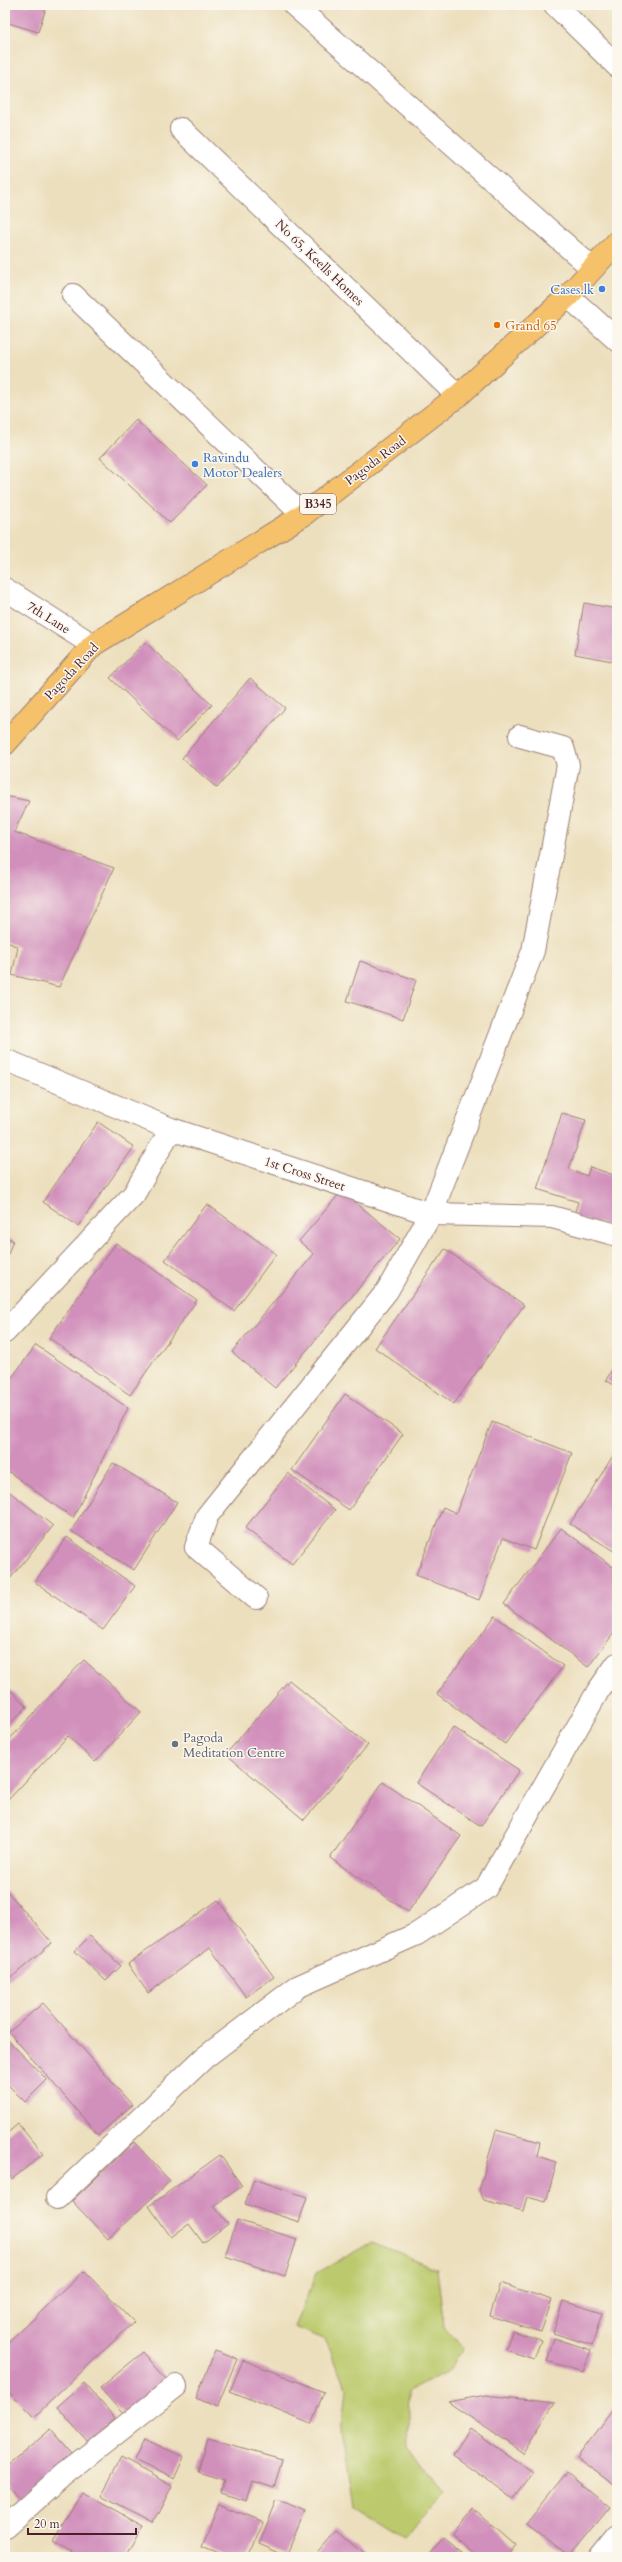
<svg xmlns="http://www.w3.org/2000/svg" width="622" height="2562" font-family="Cardo,serif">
<rect width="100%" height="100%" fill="#fbf7ec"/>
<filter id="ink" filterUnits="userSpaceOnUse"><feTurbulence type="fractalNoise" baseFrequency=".025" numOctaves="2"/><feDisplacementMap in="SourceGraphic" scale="8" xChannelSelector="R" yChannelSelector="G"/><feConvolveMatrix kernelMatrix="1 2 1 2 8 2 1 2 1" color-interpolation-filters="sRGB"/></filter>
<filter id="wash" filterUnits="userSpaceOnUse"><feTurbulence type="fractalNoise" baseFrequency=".012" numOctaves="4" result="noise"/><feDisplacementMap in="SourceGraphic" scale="16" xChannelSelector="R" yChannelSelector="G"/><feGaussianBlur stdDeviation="0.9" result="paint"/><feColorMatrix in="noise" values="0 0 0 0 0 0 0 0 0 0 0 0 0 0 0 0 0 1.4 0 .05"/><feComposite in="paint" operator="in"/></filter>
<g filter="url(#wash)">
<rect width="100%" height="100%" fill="#ecdfbd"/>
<polygon fill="#bcca6d" stroke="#83744c" points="372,2242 437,2269 444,2327 464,2348 448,2371 408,2391 410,2446 445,2495 403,2537 352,2505 341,2434 346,2388 324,2339 294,2327 317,2273"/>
<g id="blocks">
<g fill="#d190bc">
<polygon points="5,5 47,5 38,32 5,22"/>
<polygon points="136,420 207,485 170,523 100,458"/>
<polygon points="584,603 617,609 617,662 575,654"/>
<polygon points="145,642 212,705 177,741 110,678"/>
<polygon points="250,678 285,708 217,788 182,758"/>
<polygon points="5,796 29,801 14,832 114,868 59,987 12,975 18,947 5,941"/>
<polygon points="360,961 416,980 403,1019 347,1001"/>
<polygon points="562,1113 586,1120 569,1169 587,1176 590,1167 617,1176 617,1227 573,1218 578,1202 537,1189"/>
<polygon points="98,1122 134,1147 78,1226 43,1202"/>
<polygon points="342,1191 400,1239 275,1388 232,1352 314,1254 299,1241"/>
<polygon points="207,1204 276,1254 234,1311 165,1260"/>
<polygon points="5,1237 13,1240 5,1263"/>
<polygon points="116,1243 197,1300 130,1395 49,1338"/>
<polygon points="445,1249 524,1305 454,1404 375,1348"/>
<polygon points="36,1345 128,1408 73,1518 5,1469 5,1387"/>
<polygon points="617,1361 617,1387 606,1380"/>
<polygon points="345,1394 403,1434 349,1510 292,1470"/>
<polygon points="492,1422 572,1453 534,1550 503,1538 479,1600 416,1575 443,1507 456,1513"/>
<polygon points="616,1451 617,1451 617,1553 570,1524"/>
<polygon points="113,1463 177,1502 134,1570 71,1531"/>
<polygon points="288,1473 335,1510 292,1564 245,1528"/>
<polygon points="10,1492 53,1526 5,1585 5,1499"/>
<polygon points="561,1528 617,1570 617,1629 588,1667 504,1604"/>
<polygon points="67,1537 135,1586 103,1630 35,1582"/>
<polygon points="495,1616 563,1666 505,1744 437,1694"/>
<polygon points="84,1660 141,1712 95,1762 68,1736 9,1799 5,1796 5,1744"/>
<polygon points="289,1680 368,1745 304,1820 226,1754"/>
<polygon points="5,1684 27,1707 5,1728"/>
<polygon points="453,1727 519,1770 481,1826 416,1783"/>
<polygon points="383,1782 461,1836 408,1912 330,1858"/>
<polygon points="7,1891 52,1943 5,1983 5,1893"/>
<polygon points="218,1900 274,1977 246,1997 210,1948 148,1993 128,1964"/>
<polygon points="90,1936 121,1966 106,1981 75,1951"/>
<polygon points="43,2003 132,2105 98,2135 9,2032"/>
<polygon points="5,2037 47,2080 25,2102 5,2082"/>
<polygon points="18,2124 43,2154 12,2179 7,2173 5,2175 5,2135"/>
<polygon points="496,2130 540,2142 537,2156 557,2162 546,2202 527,2197 523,2211 484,2200 479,2191"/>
<polygon points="134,2142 170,2181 108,2239 72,2201"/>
<polygon points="220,2155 242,2186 214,2206 228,2224 203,2243 189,2224 171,2237 149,2206"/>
<polygon points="254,2179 307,2197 299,2222 245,2204"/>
<polygon points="237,2220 297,2239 285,2276 225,2256"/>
<polygon points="84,2271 134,2322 34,2417 5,2388 5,2346"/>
<polygon points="500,2283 552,2300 541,2332 490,2316"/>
<polygon points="563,2301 602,2313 592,2345 553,2333"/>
<polygon points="512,2331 541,2340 534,2359 506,2350"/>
<polygon points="554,2338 591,2350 583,2372 547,2361"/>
<polygon points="215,2351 237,2359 217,2407 196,2398"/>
<polygon points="143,2352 167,2380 125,2416 100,2388"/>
<polygon points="243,2360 324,2392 311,2424 230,2391"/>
<polygon points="84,2383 115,2418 88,2442 57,2407"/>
<polygon points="486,2395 555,2403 523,2453 448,2402"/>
<polygon points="617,2404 617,2487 577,2458"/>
<polygon points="51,2429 73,2454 20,2500 5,2483 5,2468"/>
<polygon points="470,2429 533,2473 513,2499 452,2455"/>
<polygon points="208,2438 282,2459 274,2488 253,2481 247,2501 220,2493 224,2480 198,2472"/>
<polygon points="144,2439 184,2457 174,2479 134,2460"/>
<polygon points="121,2458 172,2486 153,2523 101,2496"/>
<polygon points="567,2472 610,2507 569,2557 526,2523"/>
<polygon points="81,2492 143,2526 126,2557 84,2557 53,2540"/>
<polygon points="277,2500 305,2512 286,2556 259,2544"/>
<polygon points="219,2504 263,2522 248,2557 229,2557 202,2546"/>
<polygon points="474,2509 516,2546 507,2557 477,2557 452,2535"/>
<polygon points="337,2531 367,2557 315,2557"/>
<polygon points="442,2537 467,2557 425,2557"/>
</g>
</g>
</g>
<g filter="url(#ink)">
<use href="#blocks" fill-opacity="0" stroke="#9b7f74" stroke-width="1"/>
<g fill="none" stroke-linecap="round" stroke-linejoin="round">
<g stroke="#9b7f74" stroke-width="24">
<g id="minor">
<polyline points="294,5 592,268"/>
<polyline points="555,5 617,66"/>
<polyline points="181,129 458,396"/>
<polyline points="73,295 303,515"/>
<polyline points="568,296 617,340"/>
<polyline points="5,589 93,645"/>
<polyline points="5,1060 171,1129 431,1214 552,1217 617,1235"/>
<polyline points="5,1332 134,1194 171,1129"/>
<polyline points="256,1598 196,1547 207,1516 387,1291 431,1214 533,951 568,765 563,748 520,736"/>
<polyline points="57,2198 204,2058 297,1987 417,1934 486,1888 598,1691 617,1664"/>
<polyline points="5,2527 63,2475 176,2386"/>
<polyline points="601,2557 617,2537"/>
</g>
</g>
<g stroke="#9b7f74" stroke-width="24">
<polyline id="major" points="5,744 93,645 303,515 458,396 568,296 617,242"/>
</g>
<use href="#minor" stroke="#fff" stroke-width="22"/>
<use href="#major" stroke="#f5c16b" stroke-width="22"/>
</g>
</g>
<g fill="#3f7fe0" stroke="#fbf7ec" stroke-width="1.5">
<circle cx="602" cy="289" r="4"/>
<circle cx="195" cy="464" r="4"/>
</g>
<circle fill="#e8710a" stroke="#fbf7ec" stroke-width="1.5" cx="497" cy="325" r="4"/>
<circle fill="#6b7280" stroke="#fbf7ec" stroke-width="1.5" cx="175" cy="1744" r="4"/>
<g text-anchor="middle" stroke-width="3" stroke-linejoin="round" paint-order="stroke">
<rect fill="#fbf7ec" stroke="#7f6065" stroke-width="1" x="300" y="494" width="36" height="20" rx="3"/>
<g font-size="12" font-weight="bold" fill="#4a1f2b">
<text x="318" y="508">B345</text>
</g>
<g font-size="13" fill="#4a1f2b" stroke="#fbf7ec">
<text transform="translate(320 262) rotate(44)" y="5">No 65, Keells Homes</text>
<text transform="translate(375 460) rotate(-37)" y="5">Pagoda Road</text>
<text transform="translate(49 617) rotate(32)" y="5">7th Lane</text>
<text transform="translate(71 671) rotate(-47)" y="5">Pagoda Road</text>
<text transform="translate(305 1173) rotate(18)" y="5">1st Cross Street</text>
</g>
<g font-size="13" fill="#366cbe" stroke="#fbf7ec" text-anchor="end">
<text x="594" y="294">Cases.lk</text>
<text x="203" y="462" text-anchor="start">Ravindu<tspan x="203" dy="15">Motor Dealers</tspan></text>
</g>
<g font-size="13" fill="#c56008" stroke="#fbf7ec" text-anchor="start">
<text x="505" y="330">Grand 65</text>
</g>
<g font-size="13" fill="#5b616d" stroke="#fbf7ec" text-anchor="start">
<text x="183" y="1742">Pagoda<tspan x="183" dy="15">Meditation Centre</tspan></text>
</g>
</g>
<rect width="622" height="2562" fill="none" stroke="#fbf7ec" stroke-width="20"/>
<path d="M28 2528v6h108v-6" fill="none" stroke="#4a1f2b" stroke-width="2"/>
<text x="34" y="2528" font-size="12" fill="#4a1f2b" stroke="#fbf7ec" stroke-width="3" paint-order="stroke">20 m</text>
</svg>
